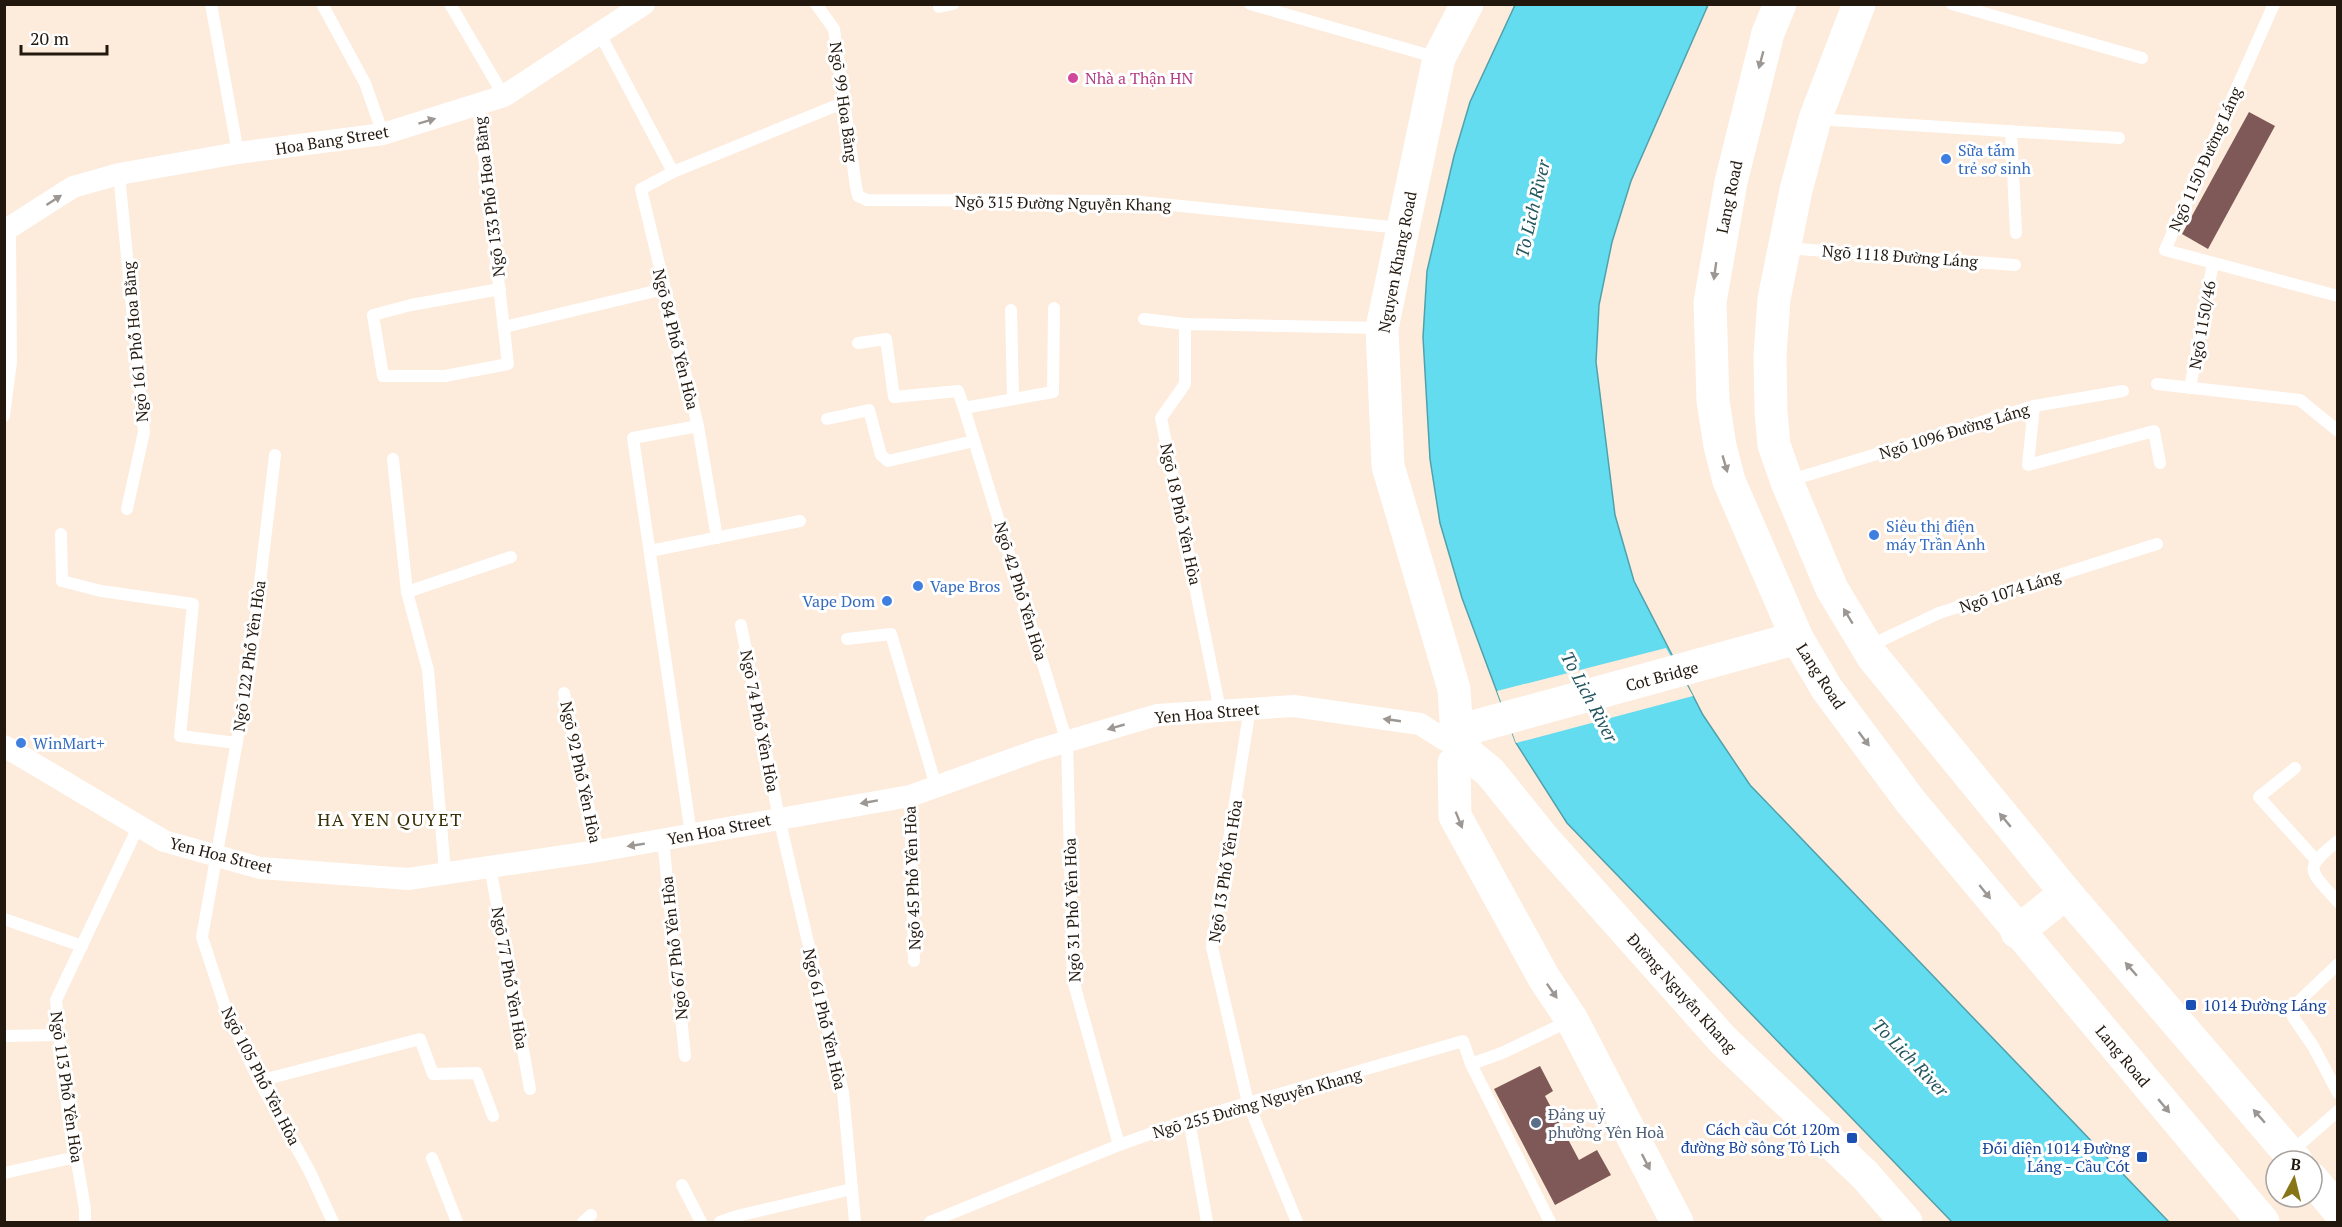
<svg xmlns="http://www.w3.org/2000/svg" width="2342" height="1227" font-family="'PT Serif',serif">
<rect width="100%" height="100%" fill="#fdebdb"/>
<polygon fill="#64dcef" stroke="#50a1ac" stroke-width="1.5" points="1515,5 1708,5 1631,181 1612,242 1599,305 1596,362 1615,515 1634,581 1703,715 1750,785 2169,1222 1952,1222 1567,823 1516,743 1462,598 1440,523 1430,459 1423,337 1427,271 1454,156 1470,102"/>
<polygon fill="#fdebdb" points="1666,648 1693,696 1516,743 1497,691"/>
<g fill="#7e5957">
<polygon points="2249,112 2275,126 2208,249 2182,234"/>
<polygon points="1540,1066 1553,1091 1545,1096 1579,1160 1597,1150 1611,1175 1555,1205 1494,1089"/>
</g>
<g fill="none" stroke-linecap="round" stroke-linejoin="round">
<g stroke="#fff" stroke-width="12">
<polyline points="211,4 238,153"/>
<polyline points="322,4 365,83 383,134"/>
<polyline points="450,4 504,96"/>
<polyline points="816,4 834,29 856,187 858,196 867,200 1131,201 1401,228"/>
<polyline points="1250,4 1438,58"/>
<polyline points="1952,4 2142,58"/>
<polyline points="2274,4 2165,250 2338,296"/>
<polyline points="939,7 953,4"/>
<polyline points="600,34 673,172"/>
<path d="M478 105C488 191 498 278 508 364L445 376H383L373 315 411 305 500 289"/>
<polyline points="1816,119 2119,138"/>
<polyline points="2011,131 2016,233"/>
<polyline points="119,174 144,432 127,509"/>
<polyline points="1785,248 2015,265"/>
<polyline points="1011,310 1013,399"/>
<polyline points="1144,319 1185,324 1380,328"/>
<polyline points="1185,324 1185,384 1161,418 1220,710"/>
<polyline points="504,327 664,289"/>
<polyline points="858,343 886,339 894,397 958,391 964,408 1067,742 1073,980 1119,1145"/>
<polyline points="2157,384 2300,400 2338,431"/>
<polyline points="2190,388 2213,263"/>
<polyline points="2034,406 2028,465 2154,431 2160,463"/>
<polyline points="964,408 1053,392 1054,308"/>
<polyline points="4,416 11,362 10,228"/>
<polyline points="827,419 869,410 881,455 888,461 974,441"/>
<polyline points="275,455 250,668 202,937 224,1004 259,1081 309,1170 333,1222"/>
<polyline points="393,459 407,592 428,670 445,872"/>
<polyline points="1788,481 2034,406 2123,391"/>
<polyline points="61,534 62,581 101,591 193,604 180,736 237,743"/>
<polyline points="717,538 698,426 641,189 673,172 845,102"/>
<polyline points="650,551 800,521"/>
<polyline points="407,592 511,557"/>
<polyline points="741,625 779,818 843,1092 855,1222"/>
<polyline points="847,639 891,634 936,786"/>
<polyline points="1867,647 1939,613 2157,544"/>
<polyline points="564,693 598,851"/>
<polyline points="1250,708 1212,947 1248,1103 1297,1222"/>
<polyline points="2295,768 2259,797 2315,859"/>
<polyline points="910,796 914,961"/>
<polyline points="691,834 633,438 698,426"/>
<polyline points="663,840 685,1056"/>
<path d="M2338 841C2301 870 2310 870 2338 902"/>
<polyline points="490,866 530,1089"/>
<polyline points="4,919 82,946"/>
<polyline points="2338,964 2297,1003 2293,1017 2313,1046 2338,1093"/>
<polyline points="4,1036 59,1035"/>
<polyline points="1471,1064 1550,1222"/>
<polyline points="259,1081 420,1039 433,1074 477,1073 493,1116"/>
<polyline points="1189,1120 1207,1222"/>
<polyline points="2291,1152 2338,1111"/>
<polyline points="432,1158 457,1222"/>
<polyline points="4,1173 76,1157"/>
<polyline points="682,1185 701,1222"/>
<polyline points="85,1222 85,1209 64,1085 56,1000 139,825"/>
<polyline points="583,1222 591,1215"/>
<polyline points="720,1222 737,1216 852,1189"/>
<polyline points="930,1222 1119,1145 1189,1120 1463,1041 1471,1064 1502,1053 1571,1020"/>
</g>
<g stroke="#fff" stroke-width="22">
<polyline points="4,231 73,187 119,174 238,153 383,134 504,96 644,4"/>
<polyline points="4,746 164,841 260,868 408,879 598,851 910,796 1038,750 1157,715 1294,706 1420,724 1445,740"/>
</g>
<g stroke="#fff" stroke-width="33">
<polyline points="1457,736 1454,689 1388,466 1382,328 1439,58 1467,4"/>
<polyline points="1462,738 1473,727 1797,638"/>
<polyline points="1468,754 1490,772 1544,839 1723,1040 1865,1175 1906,1222"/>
<polyline points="1454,763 1455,816 1544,978 1572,1020 1677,1222"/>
</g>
<g stroke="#fff" stroke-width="33">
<polyline points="1780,4 1768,33 1731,182 1710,302 1713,401 1720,446 1729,481 1797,638 1827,689 1911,802 2263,1222"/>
<polyline points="1859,4 1815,119 1796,190 1774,299 1770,355 1771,412 1774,445 1787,482 1832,589 1873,657 2066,893 2296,1161"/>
<polyline points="2017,932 2066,893"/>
<polyline points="2312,1179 2338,1210"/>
</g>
</g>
<defs><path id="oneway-solid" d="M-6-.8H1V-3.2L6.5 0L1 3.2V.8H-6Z" transform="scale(1.5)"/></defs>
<g fill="#9c9793">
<use href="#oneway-solid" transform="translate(1761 60) rotate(105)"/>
<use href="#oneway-solid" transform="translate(427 121) rotate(-17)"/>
<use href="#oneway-solid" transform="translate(54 200) rotate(-33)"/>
<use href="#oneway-solid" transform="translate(1715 271) rotate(98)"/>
<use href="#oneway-solid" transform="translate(1725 464) rotate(74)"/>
<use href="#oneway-solid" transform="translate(1848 616) rotate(-121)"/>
<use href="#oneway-solid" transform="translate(1392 720) rotate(-172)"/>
<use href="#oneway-solid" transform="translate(1116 727) rotate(164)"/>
<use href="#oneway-solid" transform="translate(1864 739) rotate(53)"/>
<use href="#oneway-solid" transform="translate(869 802) rotate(170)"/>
<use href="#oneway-solid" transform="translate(1459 820) rotate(68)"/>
<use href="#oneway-solid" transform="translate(2005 820) rotate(-130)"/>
<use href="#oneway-solid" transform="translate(636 845) rotate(171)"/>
<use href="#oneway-solid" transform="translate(1985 892) rotate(51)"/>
<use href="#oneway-solid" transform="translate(2131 969) rotate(-131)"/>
<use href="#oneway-solid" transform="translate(1552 991) rotate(55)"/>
<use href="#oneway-solid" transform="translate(2164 1106) rotate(50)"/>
<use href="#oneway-solid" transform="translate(2259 1116) rotate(-131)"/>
<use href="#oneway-solid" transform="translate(1646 1162) rotate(63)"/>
</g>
<circle fill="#d1479c" stroke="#fff" stroke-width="2" cx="1073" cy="78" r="6"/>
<g fill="#3f7fe0" stroke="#fff" stroke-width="2">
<circle cx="1946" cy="159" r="6"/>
<circle cx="1874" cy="535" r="6"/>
<circle cx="918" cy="586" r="6"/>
<circle cx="887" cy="601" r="6"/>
<circle cx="21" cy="743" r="6"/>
</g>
<g fill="#1a4fb4" stroke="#fff" stroke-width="2">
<rect x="2185" y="999" width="12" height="12" rx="3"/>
<rect x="1846" y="1132" width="12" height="12" rx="3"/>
<rect x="2136" y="1151" width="12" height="12" rx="3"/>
</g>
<circle fill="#5c6f8a" stroke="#fff" stroke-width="2" cx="1536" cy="1123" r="6"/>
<g text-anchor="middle" stroke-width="6" stroke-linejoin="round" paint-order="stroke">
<g font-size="16" fill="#b23c85" stroke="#fff" text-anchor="start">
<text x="1085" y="84">Nhà a Thận HN</text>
</g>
<g font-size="16" fill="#22180e" stroke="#fff">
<text transform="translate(844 102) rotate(82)" y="6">Ngõ 99 Hoa Bằng</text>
<text transform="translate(332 140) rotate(-9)" y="6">Hoa Bang Street</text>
<text transform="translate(2205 159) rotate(-66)" y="6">Ngõ 1150 Đường Láng</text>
<text transform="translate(489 197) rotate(-97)" y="6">Ngõ 133 Phố Hoa Bằng</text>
<text transform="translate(1729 197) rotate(-78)" y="6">Lang Road</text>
<text transform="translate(1063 203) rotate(1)" y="6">Ngõ 315 Đường Nguyễn Khang</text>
<text transform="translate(1900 256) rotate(4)" y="6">Ngõ 1118 Đường Láng</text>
<text transform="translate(1397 262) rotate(-79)" y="6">Nguyen Khang Road</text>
<text transform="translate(2202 325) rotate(-80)" y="6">Ngõ 1150/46</text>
<text transform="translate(676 339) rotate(76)" y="6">Ngõ 84 Phố Yên Hòa</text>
<text transform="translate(135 342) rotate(-95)" y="6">Ngõ 161 Phố Hoa Bằng</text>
<text transform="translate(1954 431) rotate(-17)" y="6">Ngõ 1096 Đường Láng</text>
<text transform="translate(1181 514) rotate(78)" y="6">Ngõ 18 Phố Yên Hòa</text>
<text transform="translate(1021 591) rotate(73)" y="6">Ngõ 42 Phố Yên Hòa</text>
<text transform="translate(2010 591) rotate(-18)" y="6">Ngõ 1074 Láng</text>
<text transform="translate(249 656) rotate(-82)" y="6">Ngõ 122 Phố Yên Hòa</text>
<text transform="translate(1662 676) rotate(-15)" y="6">Cot Bridge</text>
<text transform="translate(1821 676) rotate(57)" y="6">Lang Road</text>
<text transform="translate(1207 713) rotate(-5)" y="6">Yen Hoa Street</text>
<text transform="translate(760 721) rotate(79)" y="6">Ngõ 74 Phố Yên Hòa</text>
<text transform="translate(581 772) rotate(78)" y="6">Ngõ 92 Phố Yên Hòa</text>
<text transform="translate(719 829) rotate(-11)" y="6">Yen Hoa Street</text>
<text transform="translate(221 855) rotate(14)" y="6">Yen Hoa Street</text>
<text transform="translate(1225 871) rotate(-81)" y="6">Ngõ 13 Phố Yên Hòa</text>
<text transform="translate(912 878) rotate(-92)" y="6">Ngõ 45 Phố Yên Hòa</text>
<text transform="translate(1072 910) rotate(-92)" y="6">Ngõ 31 Phố Yên Hòa</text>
<text transform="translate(674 948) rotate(-96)" y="6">Ngõ 67 Phố Yên Hòa</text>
<text transform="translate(510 978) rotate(80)" y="6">Ngõ 77 Phố Yên Hòa</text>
<text transform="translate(1682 993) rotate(48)" y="6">Đường Nguyễn Khang</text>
<text transform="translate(825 1019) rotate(77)" y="6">Ngõ 61 Phố Yên Hòa</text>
<text transform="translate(2123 1056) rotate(50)" y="6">Lang Road</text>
<text transform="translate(261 1076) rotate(63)" y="6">Ngõ 105 Phố Yên Hòa</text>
<text transform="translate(67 1087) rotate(82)" y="6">Ngõ 113 Phố Yên Hòa</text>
<text transform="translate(1257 1103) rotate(-16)" y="6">Ngõ 255 Đường Nguyễn Khang</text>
</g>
<g font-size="16" fill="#366cbe" stroke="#fff" text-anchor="start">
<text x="1958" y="156">Sữa tắm<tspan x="1958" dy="18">trẻ sơ sinh</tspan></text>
<text x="1886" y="532">Siêu thị điện<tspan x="1886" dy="18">máy Trần Anh</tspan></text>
<text x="930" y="592">Vape Bros</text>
<text x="875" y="607" text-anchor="end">Vape Dom</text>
<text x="33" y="749">WinMart+</text>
</g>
<g font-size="16" fill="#164399" stroke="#fff" text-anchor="end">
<text x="2203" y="1011" text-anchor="start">1014 Đường Láng</text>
<text x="1840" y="1135">Cách cầu Cót 120m<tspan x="1840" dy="18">đường Bờ sông Tô Lịch</tspan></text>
<text x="2130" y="1154">Đối diện 1014 Đường<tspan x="2130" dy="18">Láng - Cầu Cót</tspan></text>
</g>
<g font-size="16" fill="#4e5e75" stroke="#fff" text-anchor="start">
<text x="1548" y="1120">Đảng uỷ<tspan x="1548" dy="18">phường Yên Hoà</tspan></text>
</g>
<g font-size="18" font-style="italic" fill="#22555e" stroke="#fff">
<text transform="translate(1533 209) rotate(-77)" y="6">To Lich River</text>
<text transform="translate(1589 697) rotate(62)" y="6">To Lich River</text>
<text transform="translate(1910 1058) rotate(46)" y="6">To Lich River</text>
</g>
<g font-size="18" letter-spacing="1.5" fill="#3a3206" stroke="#fff">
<text x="390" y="826">HA YEN QUYET</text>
</g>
</g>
<rect width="2342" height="1227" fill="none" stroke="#22180e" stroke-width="12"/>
<g transform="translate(2294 1179) rotate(7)"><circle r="28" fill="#ffffff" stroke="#a7a39f" stroke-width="1.5"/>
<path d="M0-4.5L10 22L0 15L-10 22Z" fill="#877518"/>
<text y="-9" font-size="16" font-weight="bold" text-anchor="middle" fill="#22180e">B</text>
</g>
<path d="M21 45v9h86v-9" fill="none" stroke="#22180e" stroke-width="3"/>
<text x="30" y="45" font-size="18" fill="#22180e" stroke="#ffffff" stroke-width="4.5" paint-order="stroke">20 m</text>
</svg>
